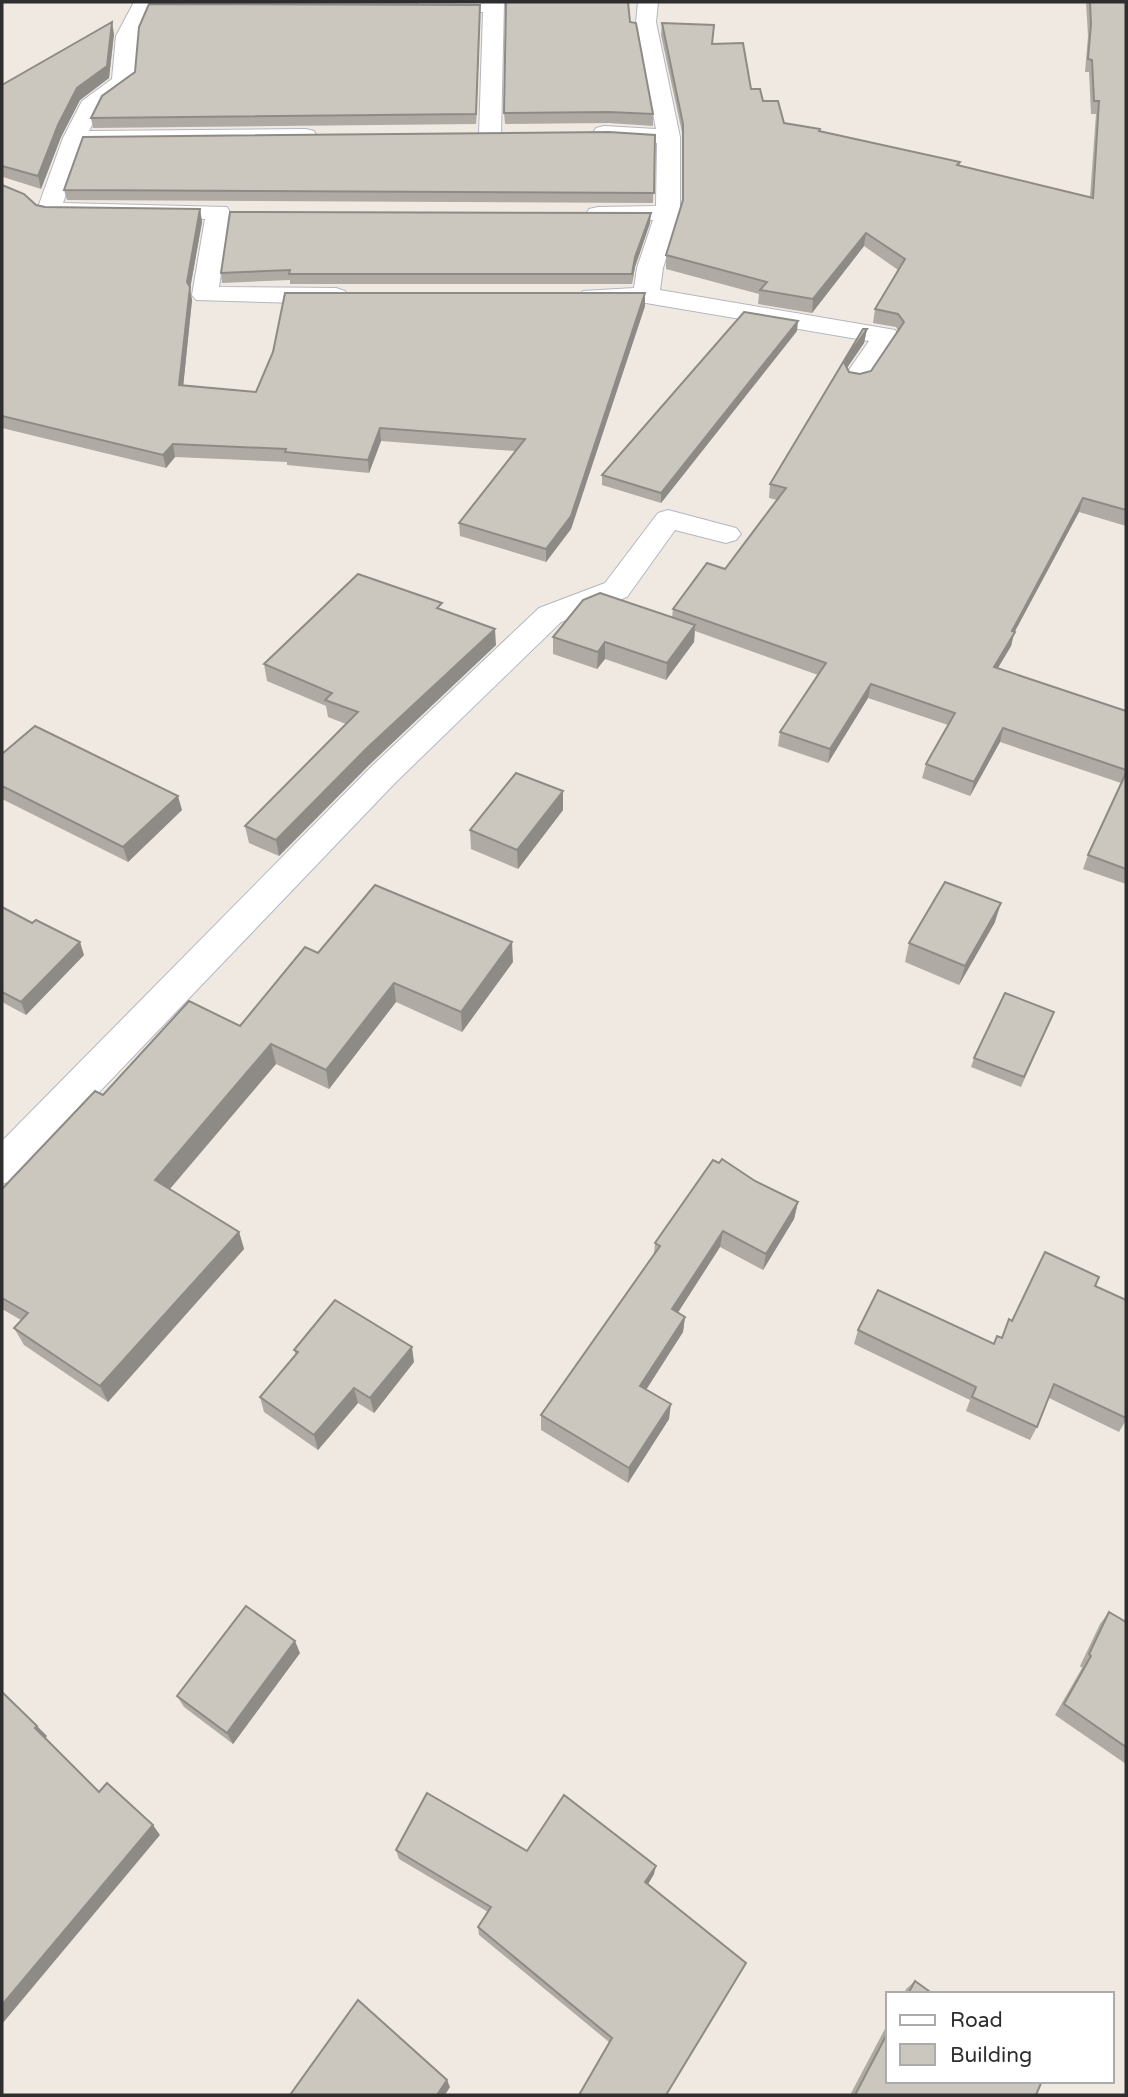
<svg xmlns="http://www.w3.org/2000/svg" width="1128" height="2097" font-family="'Varela Round',sans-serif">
<rect width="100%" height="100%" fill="#efe9e1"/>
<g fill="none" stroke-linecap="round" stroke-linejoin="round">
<g stroke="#b4b7c1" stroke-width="2">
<g id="minor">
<polygon points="134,2 210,2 212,5 209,9 202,11 149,11 138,36 134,82 102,105 89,131 306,129 314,131 317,136 314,141 306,143 83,144 63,203 227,207 230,212 219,287 336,288 345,291 349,296 345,301 336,304 196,300 192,295 205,219 40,215 37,210 63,138 82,101 112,79 116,36"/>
<polygon points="419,2 504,2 501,135 498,140 482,140 479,135 483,12 426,12 419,10 416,6"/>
<polygon points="638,2 658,2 656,22 680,137 680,213 663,268 660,290 895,330 899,336 867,383 857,385 847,383 844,377 869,341 646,303 583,301 579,296 583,291 634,288 637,268 653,220 598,221 589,219 586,214 589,209 598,207 656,206 657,143 604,140 596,138 593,133 596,128 604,126 656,129 636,22"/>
<polygon points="668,510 736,528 741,534 736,540 726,543 675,530 627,597 561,622 395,783 16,1179 2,1184 2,1141 371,767 539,608 605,583 658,513"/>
</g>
</g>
<use href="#minor" fill="#fff" fill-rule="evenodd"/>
</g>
<g fill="#afaba4">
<polygon points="1086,2 1126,2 1126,526 1079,512 1014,633 1011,646 998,668 1126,711 1126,884 1083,869 1088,855 1121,783 1000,742 970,796 922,778 926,764 948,725 868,698 828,763 778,746 780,732 818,675 695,631 694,642 666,680 605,659 597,669 553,654 553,637 672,617 673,609 725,569 777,500 769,498 770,484 867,329 864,343 847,368 849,372 860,374 871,371 898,331 896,327 873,323 875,309 898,270 864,246 812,313 758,304 759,294 666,269 666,255 683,202 683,137 661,35 662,23 713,44 751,89 784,123 960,162 959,166 1090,197 1096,114 1091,114 1089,72 1085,72 1088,36"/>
<polygon points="480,15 476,124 93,128 91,118"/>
<polygon points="630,22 653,114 653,126 609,123 505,124 504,113"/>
<polygon points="114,34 109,78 80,100 61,137 41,189 3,177 2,178 2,85"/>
<polygon points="655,135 653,203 67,200 64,190"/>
<polygon points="2,185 36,205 45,207 200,209 202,222 190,289 192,300 183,386 256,392 645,293 645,306 571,529 546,562 460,536 459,523 515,451 381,441 369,473 287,465 287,462 175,457 166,468 2,428"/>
<polygon points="650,223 635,267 632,284 290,284 290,280 222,283 221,273"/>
<polygon points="797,331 661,503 602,485 602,475"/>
<polygon points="443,610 496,645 369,765 279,856 249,843 245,826 346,724 328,717 326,706 267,681 264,664"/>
<polygon points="2,754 182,810 128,862 2,799"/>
<polygon points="563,791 563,810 518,869 471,849 470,830"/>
<polygon points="2,907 84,955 26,1015 2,1002"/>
<polygon points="995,922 959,985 905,962 909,943"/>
<polygon points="318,953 513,962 462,1032 396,1002 329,1089 276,1064 170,1189 239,1232 244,1249 108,1402 24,1345 14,1328 21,1320 2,1309 2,1189 103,1095 240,1026"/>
<polygon points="1054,1012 1021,1087 971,1067 974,1058"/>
<polygon points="755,1181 798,1202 794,1219 763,1270 720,1247 678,1312 685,1317 683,1332 646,1389 669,1419 628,1483 541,1430 541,1415 654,1254 655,1243"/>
<polygon points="1095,1286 1126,1418 1126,1420 1119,1432 1049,1398 1037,1427 1030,1440 966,1411 970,1400 854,1344 858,1330 994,1344 1001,1338 1012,1321"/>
<polygon points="294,1350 414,1362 374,1413 358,1403 318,1450 264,1412 260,1397 296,1355"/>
<polygon points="1109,1612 1126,1622 1126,1764 1055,1715 1082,1668 1080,1666 1100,1624"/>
<polygon points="300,1653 233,1744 184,1707 177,1696"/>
<polygon points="396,1850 527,1851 654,1874 648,1884 746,1963 666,2095 579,2095 609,2042 479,1935 478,1927 488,1912 399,1859"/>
<polygon points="915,1981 933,1994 904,1994 906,1989"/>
<polygon points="888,2023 888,2081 1036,2095 850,2095"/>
</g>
<g fill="#8e8b86">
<polygon points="480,5 480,15 476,124 476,114"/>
<polygon points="112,22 114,34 109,78 80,100 61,137 41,189 38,176 58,125"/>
<polygon points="200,209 202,222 190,289 192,300 182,398 179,385 187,282"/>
<polygon points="651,213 650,223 635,267 632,284 635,257"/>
<polygon points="866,233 864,246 812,313 813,299"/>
<polygon points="645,293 645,306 571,529 546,562 546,549"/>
<polygon points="798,321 797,331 661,503 661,493"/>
<polygon points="867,329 864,343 842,375 844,362"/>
<polygon points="380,428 381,441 369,473 368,460"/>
<polygon points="173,444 175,457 166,468 163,455"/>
<polygon points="1083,498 1079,512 1014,633 1011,646 990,681 994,667 1012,631"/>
<polygon points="695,625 694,642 666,680 667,663"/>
<polygon points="495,629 496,645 369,765 279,856 276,840 367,748"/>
<polygon points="605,642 605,659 597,669 598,652"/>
<polygon points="871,684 868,698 828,763 830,749"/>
<polygon points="1003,728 1000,742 970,796 974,782"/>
<polygon points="563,791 563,810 518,869 517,850"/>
<polygon points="178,796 182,810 128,862 123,847"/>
<polygon points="1001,903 995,922 959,985 965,966"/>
<polygon points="80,942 84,955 26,1015 21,1002"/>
<polygon points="512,942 513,962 462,1032 461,1012"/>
<polygon points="394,983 396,1002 329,1089 326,1070"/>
<polygon points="271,1044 276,1064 162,1198 155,1180"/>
<polygon points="798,1202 794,1219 763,1270 766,1254"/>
<polygon points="723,1231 720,1247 670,1325 672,1309"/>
<polygon points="239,1232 244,1249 108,1402 100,1386"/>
<polygon points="685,1317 683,1332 639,1401 640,1386"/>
<polygon points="412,1347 414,1362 374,1413 370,1398"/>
<polygon points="354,1388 358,1403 318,1450 314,1435"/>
<polygon points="671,1404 669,1419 628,1483 629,1468"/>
<polygon points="295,1641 300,1653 233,1744 227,1733"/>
<polygon points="37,1726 47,1736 45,1739 35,1728"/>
<polygon points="153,1825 160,1835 2,2024 2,2005"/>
<polygon points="656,1866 654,1874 644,1891 645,1882"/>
<polygon points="447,2080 450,2087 445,2095 437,2095"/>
</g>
<g fill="#cbc7bf" stroke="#8e8b86" stroke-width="2">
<polygon points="506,2 628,2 630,22 636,23 653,114 609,112 504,113"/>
<polygon points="1090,2 1126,2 1126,510 1083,498 1012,631 1015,632 994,667 1126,711 1126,770 1003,728 974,782 926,764 955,713 871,684 830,749 780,732 826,663 673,609 707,563 725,569 786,488 770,484 863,329 867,329 844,362 849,372 860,374 871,371 904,322 898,314 875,309 905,259 866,233 813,299 760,290 767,282 666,255 683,200 683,124 662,23 714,25 712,44 743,43 751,89 760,89 763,101 778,101 784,123 820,129 819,131 960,162 957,165 1093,198 1099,101 1094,101 1092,60 1088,59 1091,24"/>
<polygon points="149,4 480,5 476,114 91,118 102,96 135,72 139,27"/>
<polygon points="112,22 107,66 77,88 58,125 38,176 2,166 2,85"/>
<polygon points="609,132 655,135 654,193 64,190 83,137"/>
<polygon points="2,185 24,194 36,205 45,207 200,209 187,282 190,287 179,385 256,392 273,352 285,293 645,293 571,516 546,549 459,523 525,439 380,428 368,460 285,452 286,449 173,444 163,455 2,416"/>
<polygon points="230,212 651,213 635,257 632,274 289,274 290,270 221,273"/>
<polygon points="744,312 798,321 661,493 602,475"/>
<polygon points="358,574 442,603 437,608 495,629 367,748 276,840 245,826 358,712 325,700 332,693 264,664"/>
<polygon points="600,593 695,625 667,663 605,642 598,652 553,637 583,600"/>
<polygon points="35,726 178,796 123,847 2,786 2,754"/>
<polygon points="516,773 563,791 517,850 470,830"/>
<polygon points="1126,773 1126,869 1088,855"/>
<polygon points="945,882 1001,903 965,966 909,943"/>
<polygon points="375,885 512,942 461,1012 394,983 326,1070 271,1044 155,1180 239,1232 100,1386 14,1328 28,1313 2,1298 2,1189 95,1091 103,1095 189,1001 240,1026 305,947 318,953"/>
<polygon points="2,907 32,923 36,920 80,942 21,1002 2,992"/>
<polygon points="1005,993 1054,1012 1024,1077 974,1058"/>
<polygon points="722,1159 755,1181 798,1202 766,1254 723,1231 672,1309 685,1317 640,1386 671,1404 629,1468 541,1415 660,1246 655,1243 713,1160 719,1163"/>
<polygon points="1045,1252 1099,1277 1095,1286 1126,1300 1126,1418 1054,1384 1037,1427 972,1397 976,1387 858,1330 878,1290 994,1344 997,1336 1002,1338 1009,1319 1012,1321"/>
<polygon points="335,1300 412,1347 370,1398 354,1388 314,1435 260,1397 298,1352 294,1350"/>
<polygon points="246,1606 295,1641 227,1733 177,1696"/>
<polygon points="1109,1612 1126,1622 1126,1747 1064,1704 1091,1656 1089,1654"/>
<polygon points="2,1692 37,1726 35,1728 99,1792 107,1783 153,1825 2,2005"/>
<polygon points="427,1793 527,1851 564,1795 656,1866 645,1882 746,1963 666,2095 579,2095 612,2038 478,1927 491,1907 396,1850"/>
<polygon points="915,1981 933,1994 908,1994"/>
<polygon points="358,2000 447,2080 437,2095 290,2095"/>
<polygon points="888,2032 888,2081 1042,2081 1036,2095 855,2095"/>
</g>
<rect width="1128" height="2097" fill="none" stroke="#2e2e2e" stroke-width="7"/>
<rect x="886" y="1992" width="228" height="91" fill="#ffffff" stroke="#ababab" stroke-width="2"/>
<rect x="900" y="2015" width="35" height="10" fill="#ffffff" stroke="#ababab" stroke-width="2"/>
<text x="950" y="2027" font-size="21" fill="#2e2e2e">Road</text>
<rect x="900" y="2044" width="35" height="21" fill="#cbc7bf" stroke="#ababab" stroke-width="2"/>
<text x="950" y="2062" font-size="21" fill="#2e2e2e">Building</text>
</svg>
